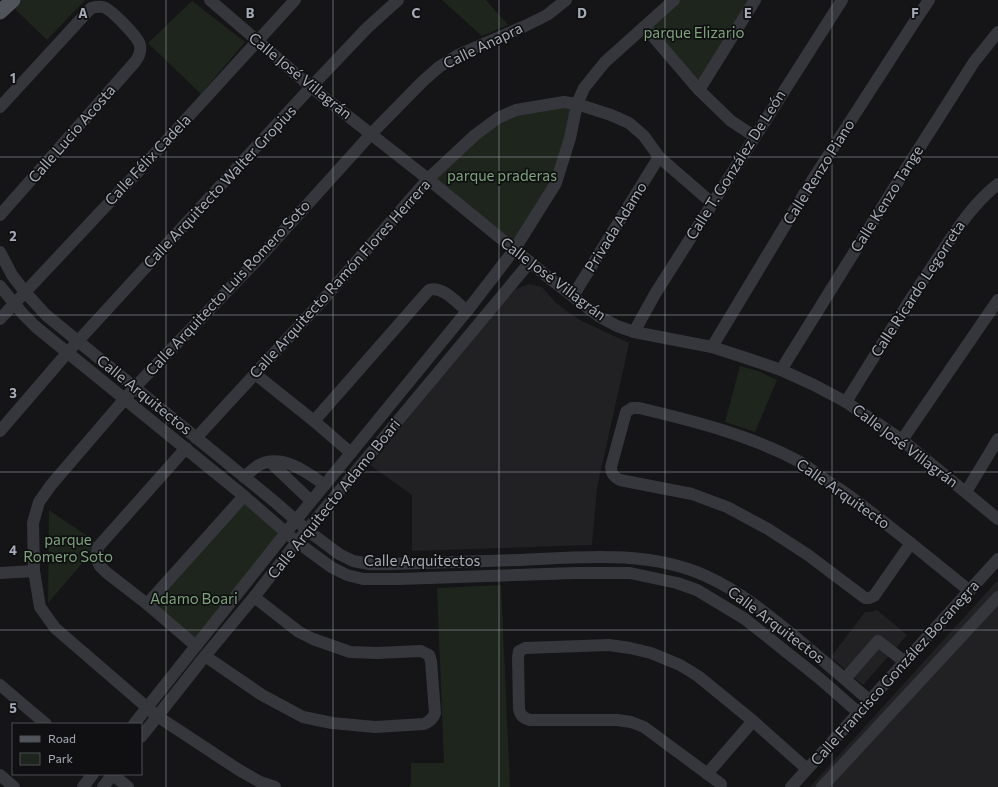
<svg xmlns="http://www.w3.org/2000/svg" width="998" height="787" font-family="Commissioner,sans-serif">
<rect width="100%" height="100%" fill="#151517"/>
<g fill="#212124">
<polygon points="529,284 542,287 556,303 578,319 629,343 597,488 592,545 412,551 412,495 370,465 513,290"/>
<polygon points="998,580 998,787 810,787"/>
<polygon points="877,610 907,635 863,685 831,657 865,612 870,612"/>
</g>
<g fill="#1d251d">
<polygon points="21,0 85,0 47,40 13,7"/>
<polygon points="442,0 486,0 508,25 482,36"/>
<polygon points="676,0 755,0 699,90 645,27"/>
<polygon points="192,1 245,42 201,94 148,43"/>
<polygon points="577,104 564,161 514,250 428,179 498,118"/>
<polygon points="740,366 758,371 777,380 755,432 725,422"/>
<polygon points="244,496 286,532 196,646 147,604"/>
<polygon points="49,510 93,540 96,547 48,603"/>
<polygon points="501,585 510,787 409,787 411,783 411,763 444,763 437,588"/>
</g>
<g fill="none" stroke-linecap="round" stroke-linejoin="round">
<g stroke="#35373c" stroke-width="12">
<polyline points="210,0 311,87 428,179 553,281 600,317 617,326 634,332 712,347 749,359 781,370 814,385 846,402 902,440 998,519"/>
<polyline points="645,27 699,90 731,121 754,136"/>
<polyline points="699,90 755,0"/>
<path d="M0 107 91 8C95 7 99 6 103 7 111 9 138 37 140 45 141 51 139 57 135 62L0 215"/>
<path d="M0 252 12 275 25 292 46 315 275 502 307 530 339 554 353 561 369 564H390C433 563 477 561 520 560 582 557 648 550 706 576 739 591 766 613 794 636 819 657 845 679 870 701"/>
<polyline points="0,286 23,314 36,327 244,496 297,542 331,567 347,575 363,579 398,579 576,573 630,573 677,583 697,590 745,619 819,678 859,713"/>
<polyline points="573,296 659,157"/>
<polyline points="0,319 136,174 295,0"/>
<polyline points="634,332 655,294 842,0"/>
<polyline points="712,347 813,179 915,21 929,0"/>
<polyline points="781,370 904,172 974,62 998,32"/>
<polyline points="255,374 314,421 351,453"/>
<path d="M846 402C875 355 904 308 935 262 954 234 971 205 998 184"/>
<path d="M314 421 429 290C442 285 457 303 467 311"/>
<polyline points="0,431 68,352 311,87 367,28 398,0"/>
<polyline points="196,438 322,301 428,179 475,135 498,118 516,110 564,102 577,104 611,115 629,123 644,136 659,157 712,203"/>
<polyline points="902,440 998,300"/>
<polyline points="186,448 98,547 97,555 97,560 100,566 107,573 147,604 196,646"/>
<polyline points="270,462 311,501"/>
<path d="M244 477C249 473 254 468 259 465 282 453 307 472 325 485"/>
<polyline points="966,492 998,439"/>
<path d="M911 543 874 596 869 598H865L808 555 768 529 727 507 692 494 620 480C614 477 611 474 611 467L626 412 632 408H639C694 421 750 435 800 462 813 470 825 480 838 488 884 520 926 556 970 591"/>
<polyline points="0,573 34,571"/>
<polyline points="147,604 244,496"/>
<path d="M205 656 262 695 303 717 332 723 375 727 424 724C429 722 433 719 435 713L431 661 429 655 421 651 377 653 350 652 313 639 299 632 254 597"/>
<polyline points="845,679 878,641 905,662"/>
<polyline points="0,685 46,724"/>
<polyline points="134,724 296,520 467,311 514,250 556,183 570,138 577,104 584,88 605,62 674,0"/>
<polyline points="141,737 205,656 254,597 297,542 530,262"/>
<polyline points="707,774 753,721"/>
<polyline points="0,775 14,787"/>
<polyline points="113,775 128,787"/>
<path d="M721 784 644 727 631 722 617 720H530C524 718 520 716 519 709L518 657 519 651 525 648 609 645 630 648 651 653 680 665 698 676 753 721 807 769"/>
<polyline points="83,787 93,774"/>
<polyline points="103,787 113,774"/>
<polyline points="275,787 260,782 239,770 157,716 55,628 40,607 34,571 33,523 39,502 51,485 135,387 260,257 371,134 423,81 439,67 458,55 525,26 547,15 566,0"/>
<polyline points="791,787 998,559"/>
<polyline points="822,787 998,597"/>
</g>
<polyline stroke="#51545b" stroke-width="15" points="0,12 13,0"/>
</g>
<path fill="none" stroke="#a6acb7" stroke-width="1" stroke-opacity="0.55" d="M166 0V787M333 0V787M499 0V787M665 0V787M832 0V787M0 157H998M0 315H998M0 472H998M0 630H998"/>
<g text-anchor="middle" stroke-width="3.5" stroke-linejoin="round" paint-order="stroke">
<g font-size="15" fill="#7da37c" stroke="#101012">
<text x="694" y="38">parque Elizario</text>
<text x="502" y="181">parque praderas</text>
<text x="68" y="545">parque<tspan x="68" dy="17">Romero Soto</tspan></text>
<text x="194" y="604">Adamo Boari</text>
</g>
<g font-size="15" fill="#a6acb7" stroke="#101012">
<text transform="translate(483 46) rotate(-26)" y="5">Calle Anapra</text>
<text transform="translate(300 76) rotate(39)" y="5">Calle José Villagrán</text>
<text transform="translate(72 134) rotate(-49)" y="5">Calle Lucio Acosta</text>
<text transform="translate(148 160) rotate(-47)" y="5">Calle Félix Cadela</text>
<text transform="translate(736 165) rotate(-58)" y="5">Calle T. González De León</text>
<text transform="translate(819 172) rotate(-58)" y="5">Calle Renzo Piano</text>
<text transform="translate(220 187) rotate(-47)" y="5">Calle Arquitecto Walter Gropius</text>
<text transform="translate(887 199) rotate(-58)" y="5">Calle Kenzo Tange</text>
<text transform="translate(616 227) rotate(-58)" y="5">Privada Adamo</text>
<text transform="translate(340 279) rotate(-48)" y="5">Calle Arquitecto Ramón Flores Herrera</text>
<text transform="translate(553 279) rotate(37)" y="5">Calle José Villagrán</text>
<text transform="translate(228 288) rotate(-47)" y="5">Calle Arquitecto Luis Romero Soto</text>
<text transform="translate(918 289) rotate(-57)" y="5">Calle Ricardo Legorreta</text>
<text transform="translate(144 395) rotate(39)" y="5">Calle Arquitectos</text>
<text transform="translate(905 446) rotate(37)" y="5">Calle José Villagrán</text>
<text transform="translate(843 494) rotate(35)" y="5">Calle Arquitecto</text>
<text transform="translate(334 499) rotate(-51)" y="5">Calle Arquitecto Adamo Boari</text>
<text x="422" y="566">Calle Arquitectos</text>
<text transform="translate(776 625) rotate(37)" y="5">Calle Arquitectos</text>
<text transform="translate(895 673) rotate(-48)" y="5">Calle Francisco González Bocanegra</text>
</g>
</g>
<g font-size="13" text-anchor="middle" font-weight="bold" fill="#a6acb7" stroke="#101012" stroke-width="3.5" stroke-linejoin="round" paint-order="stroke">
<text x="83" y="18">A</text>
<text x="250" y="18">B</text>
<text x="416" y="18">C</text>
<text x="582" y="18">D</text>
<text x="748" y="18">E</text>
<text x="915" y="18">F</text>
<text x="13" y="83">1</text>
<text x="13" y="241">2</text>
<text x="13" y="398">3</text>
<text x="13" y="555">4</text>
<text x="13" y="713">5</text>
</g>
<rect x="12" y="723" width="130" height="52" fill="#101012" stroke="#4c4e54"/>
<rect x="20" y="736" width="20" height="6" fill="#51545b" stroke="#4c4e54"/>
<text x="48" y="743" font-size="12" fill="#a6acb7">Road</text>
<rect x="20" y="753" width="20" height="12" fill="#1d251d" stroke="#4c4e54"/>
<text x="48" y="763" font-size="12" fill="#a6acb7">Park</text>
</svg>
